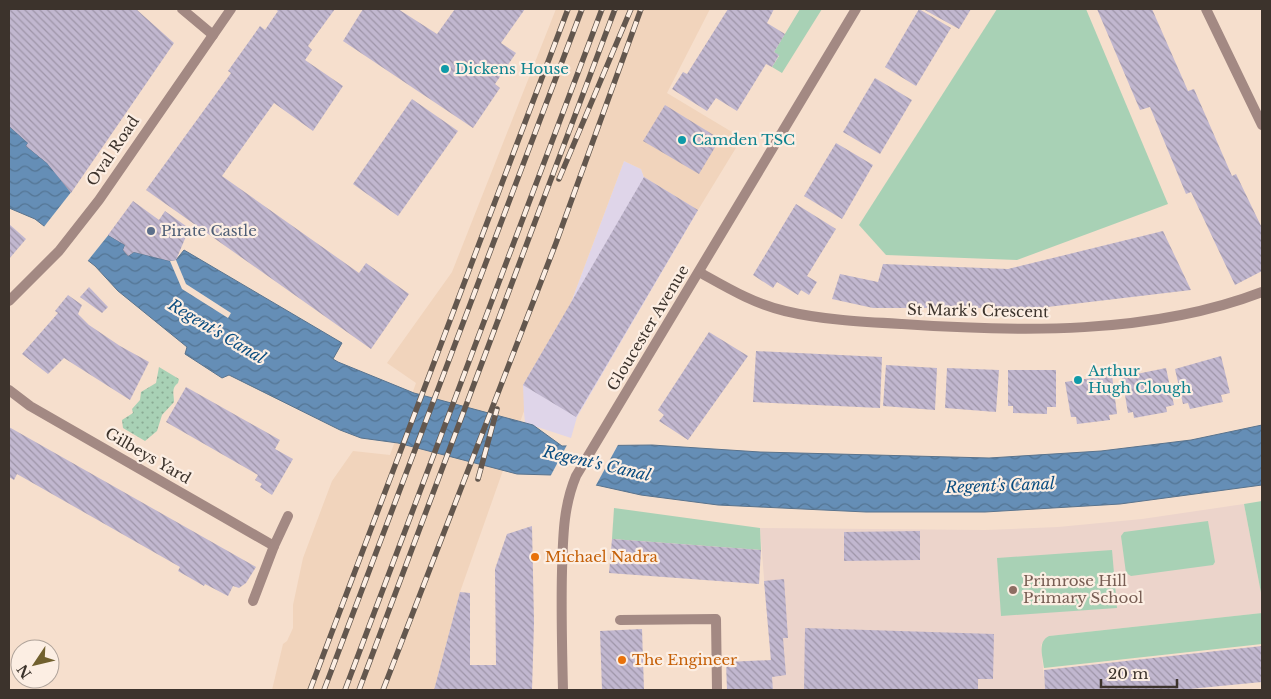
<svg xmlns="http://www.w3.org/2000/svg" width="1271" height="699" font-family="'Libre Baskerville',serif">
<defs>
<pattern id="park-dots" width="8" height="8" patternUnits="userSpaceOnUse" patternTransform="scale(1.25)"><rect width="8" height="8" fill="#a8d1b5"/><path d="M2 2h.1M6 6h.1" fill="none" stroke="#8aaa93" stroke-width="1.8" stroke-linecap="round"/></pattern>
<pattern id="water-waves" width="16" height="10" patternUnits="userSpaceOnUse" patternTransform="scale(1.25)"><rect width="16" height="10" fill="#658eb6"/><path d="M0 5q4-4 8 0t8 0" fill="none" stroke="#547594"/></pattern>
<pattern id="building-back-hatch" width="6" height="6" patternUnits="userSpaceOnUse" patternTransform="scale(1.25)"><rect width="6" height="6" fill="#c1b7cf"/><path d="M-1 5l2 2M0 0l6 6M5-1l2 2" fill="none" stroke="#9e95a8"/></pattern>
</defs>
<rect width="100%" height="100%" fill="#f6dfcd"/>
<polygon fill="#dfd5e9" points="624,161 641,169 644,177 698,210 577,417 571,438 525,423 524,412 521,409 523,385 570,305"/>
<polygon fill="#f1d4bc" points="556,9 710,9 667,93 742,138 698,210 644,177 641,169 624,161 570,305 523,385 524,411 460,592 434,690 272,690 283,644 287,641 293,628 293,605 303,558 332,481 353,451 390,455 416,383 387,363 452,272"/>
<polygon fill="#ecd4cb" points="1244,504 1262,598 1262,613 1049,636 1041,645 1045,690 773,690 760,528 985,530 1058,527 1142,519"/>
<g fill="#a8d1b5">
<polygon points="800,9 822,9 782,73 772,67 779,56 774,52"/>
<polygon points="997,9 1086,9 1168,204 1017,260 886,255 859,225"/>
<polygon points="1262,501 1262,598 1244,504"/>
<polygon points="614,508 760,528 761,550 612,539"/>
<polygon points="1208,521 1215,562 1213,565 1131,576 1126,573 1121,536 1124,532"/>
<polygon points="1112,550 1117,608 1001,616 997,558"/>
<path d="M1262 613V644L1044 668C1043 656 1037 642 1049 636Z"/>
</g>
<path fill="url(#park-dots)" d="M159 367 179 379 178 383C171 388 174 394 174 402L162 415 157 431 145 441 123 428 122 420 133 413 132 409 140 400 141 392 156 383Z"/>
<polygon fill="url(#water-waves)" stroke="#59738d" points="9,126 28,143 26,146 47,163 108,235 125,245 123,250 128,256 134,252 170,261 176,260 184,250 342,343 333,359 338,362 414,393 533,425 562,446 652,445 760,452 989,458 1101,451 1191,440 1262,425 1262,485 1120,504 985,512 866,512 718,505 641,495 551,475 517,474 398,443 361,438 340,430 229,375 222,378 185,354 187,347 118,291 95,266 35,219 9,208"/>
<g fill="#f6dfcd">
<polygon points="72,191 110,233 86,263 43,228"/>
<polygon points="176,260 186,284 231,313 228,318 182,289 170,261"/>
<polygon points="568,443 619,443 595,487 550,477"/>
</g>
<g fill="url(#building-back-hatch)">
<polygon points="9,9 136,9 174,43 71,193 47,163 26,146 28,143 9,126"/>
<polygon points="275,9 335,9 308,46 312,50 305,60 343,86 313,131 274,103 222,176 359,273 366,263 409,294 371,349 146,190 231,73 228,71 260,26 265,30 278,11"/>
<polygon points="398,9 437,34 455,9 525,9 501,43 516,53 495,84 500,88 473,128 343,41 363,9"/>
<polygon points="728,9 774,9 767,23 785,34 774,52 779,55 772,67 766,64 737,111 716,98 707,111 672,89 683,72 687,74"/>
<polygon points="919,9 951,28 916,86 885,67"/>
<polygon points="923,9 971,9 959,29"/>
<polygon points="1097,9 1152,9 1188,91 1194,89 1232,176 1236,174 1262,228 1262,271 1235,285 1191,192 1186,194 1150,107 1140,110"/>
<polygon points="875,78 912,100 880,154 843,132"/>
<polygon points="412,99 458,131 398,216 353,184"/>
<polygon points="665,105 720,139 699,174 643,141"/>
<polygon points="836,143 873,165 842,219 804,196"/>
<polygon points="644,177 698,210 576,417 523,385"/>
<polygon points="133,201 159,220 165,211 190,229 190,235 187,234 176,260 170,261 134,252 128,256 123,250 125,245 108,235"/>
<polygon points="796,204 836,229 807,276 817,282 809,295 801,290 798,295 777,282 773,288 753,275"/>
<polygon points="9,224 26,239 9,259"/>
<polygon points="1163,231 1191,290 1039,308 873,308 832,299 840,274 878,282 883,264 1008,269"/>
<polygon points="89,287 108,307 102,313 80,297"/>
<polygon points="68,295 82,305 78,314 89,325 120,346 149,362 130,400 64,358 48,374 22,354 58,313 55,311"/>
<polygon points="709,332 748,356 688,440 659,421 664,415 658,410"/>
<polygon points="756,351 882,357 880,408 753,402"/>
<polygon points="1221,356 1230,393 1221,395 1223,402 1190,409 1188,403 1183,404 1175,369"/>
<polygon points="886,365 937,368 935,410 883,406"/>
<polygon points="947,368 999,370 996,412 945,408"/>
<polygon points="1166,368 1174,405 1166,407 1167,412 1134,418 1133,412 1128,413 1122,377"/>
<polygon points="1008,370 1056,370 1056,407 1047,407 1047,414 1013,413 1013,406 1008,406"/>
<polygon points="1112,375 1117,414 1109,415 1110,420 1077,424 1076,417 1071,417 1065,382"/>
<polygon points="186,387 280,440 275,449 293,459 272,495 260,487 262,484 255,480 258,475 166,422"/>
<polygon points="9,427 256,567 246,583 239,588 233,586 228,596 205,584 204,586 178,571 180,567 17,474 14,480 9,477"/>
<polygon points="532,526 534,622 532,690 434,690 460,592 470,593 470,665 496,665 495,569 507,534"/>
<polygon points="920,531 920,560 844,561 844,532"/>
<polygon points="612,539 761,550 759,584 609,573"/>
<polygon points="784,579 788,638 783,638 786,675 772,677 773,690 727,690 726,662 771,660 764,581"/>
<polygon points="805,628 994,634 993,679 978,679 978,690 804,690"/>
<polygon points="642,629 644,690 602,690 600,631"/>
<polygon points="1262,646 1262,682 1179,690 1045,690 1044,670"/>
</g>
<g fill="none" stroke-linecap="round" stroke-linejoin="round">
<g stroke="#a38983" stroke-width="10">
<polyline points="182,9 213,35"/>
<path d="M699 272C726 287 754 304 785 311 823 320 863 322 902 324 1020 332 1150 335 1262 292"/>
<polyline points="9,301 59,251 99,200 231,9"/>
<polyline points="9,390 30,406 274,546"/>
<polyline points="253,601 274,546 288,516"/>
<polyline points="620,620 716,619 717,690"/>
<path d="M563 690C562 650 561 611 562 571 563 538 563 507 576 476L856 9"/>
</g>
<polyline stroke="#a38983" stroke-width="10" points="1206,9 1262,125"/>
<g stroke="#63574e" stroke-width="5.5">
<g id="rail">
<polyline points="559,179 631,9"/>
<polyline points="478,479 497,409"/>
<polyline points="310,690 568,9"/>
<polyline points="324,690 582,9"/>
<polyline points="345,690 602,9"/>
<polyline points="359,690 615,9"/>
<polyline points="383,690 556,243 641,9"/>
</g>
</g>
<use href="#rail" stroke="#fceee3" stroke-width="4" stroke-dasharray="11" stroke-linecap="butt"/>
</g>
<g fill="#0f9aa8" stroke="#fceee3" stroke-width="2">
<circle cx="445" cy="69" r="5"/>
<circle cx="682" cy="140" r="5"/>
<circle cx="1078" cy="380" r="5"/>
</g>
<circle fill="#5c6f8a" stroke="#fceee3" stroke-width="2" cx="151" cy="231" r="5"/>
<g fill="#e8710a" stroke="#fceee3" stroke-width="2">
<circle cx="535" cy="557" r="5"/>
<circle cx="622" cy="660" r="5"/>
</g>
<circle fill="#8d6e63" stroke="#fceee3" stroke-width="2" cx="1013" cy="590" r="5"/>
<g text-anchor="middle" stroke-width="4.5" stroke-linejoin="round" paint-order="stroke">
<g font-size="15" fill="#0d838f" stroke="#fceee3" text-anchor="start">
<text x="455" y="74">Dickens House</text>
<text x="692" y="145">Camden TSC</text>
<text x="1088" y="376">Arthur<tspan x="1088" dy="17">Hugh Clough</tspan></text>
</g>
<g font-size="15" fill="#3c332c" stroke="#fceee3">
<text transform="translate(113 151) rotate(-56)" y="5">Oval Road</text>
<text transform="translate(978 311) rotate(1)" y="5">St Mark's Crescent</text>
<text transform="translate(648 328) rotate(-59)" y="5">Gloucester Avenue</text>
<text transform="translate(148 456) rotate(30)" y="5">Gilbeys Yard</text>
</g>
<g font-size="15" fill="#4e5e75" stroke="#fceee3" text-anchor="start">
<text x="161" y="236">Pirate Castle</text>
</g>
<g font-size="15" fill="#c56008" stroke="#fceee3" text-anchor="start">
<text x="545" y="562">Michael Nadra</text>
<text x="632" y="665">The Engineer</text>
</g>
<g font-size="15" fill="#785e54" stroke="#fceee3" text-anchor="start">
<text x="1023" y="586">Primrose Hill<tspan x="1023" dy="17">Primary School</tspan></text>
</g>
<g font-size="16" font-style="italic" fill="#0a4d80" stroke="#fceee3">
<text transform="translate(217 331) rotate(31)" y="6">Regent's Canal</text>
<text transform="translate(597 463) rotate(13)" y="6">Regent's Canal</text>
<text transform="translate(1000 485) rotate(-2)" y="6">Regent's Canal</text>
</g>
</g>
<rect width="1271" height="699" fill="none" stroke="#3c332c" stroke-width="20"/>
<g transform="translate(35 664) rotate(235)"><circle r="24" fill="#fceee3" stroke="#afa39a"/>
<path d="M0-4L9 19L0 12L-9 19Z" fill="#71602e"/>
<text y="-8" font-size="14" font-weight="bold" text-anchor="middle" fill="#3c332c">N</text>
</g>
<path d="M1101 679v8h76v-8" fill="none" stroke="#3c332c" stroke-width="2.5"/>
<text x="1108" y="679" font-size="15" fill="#3c332c" stroke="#fceee3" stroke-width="4" paint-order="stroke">20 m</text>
</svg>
